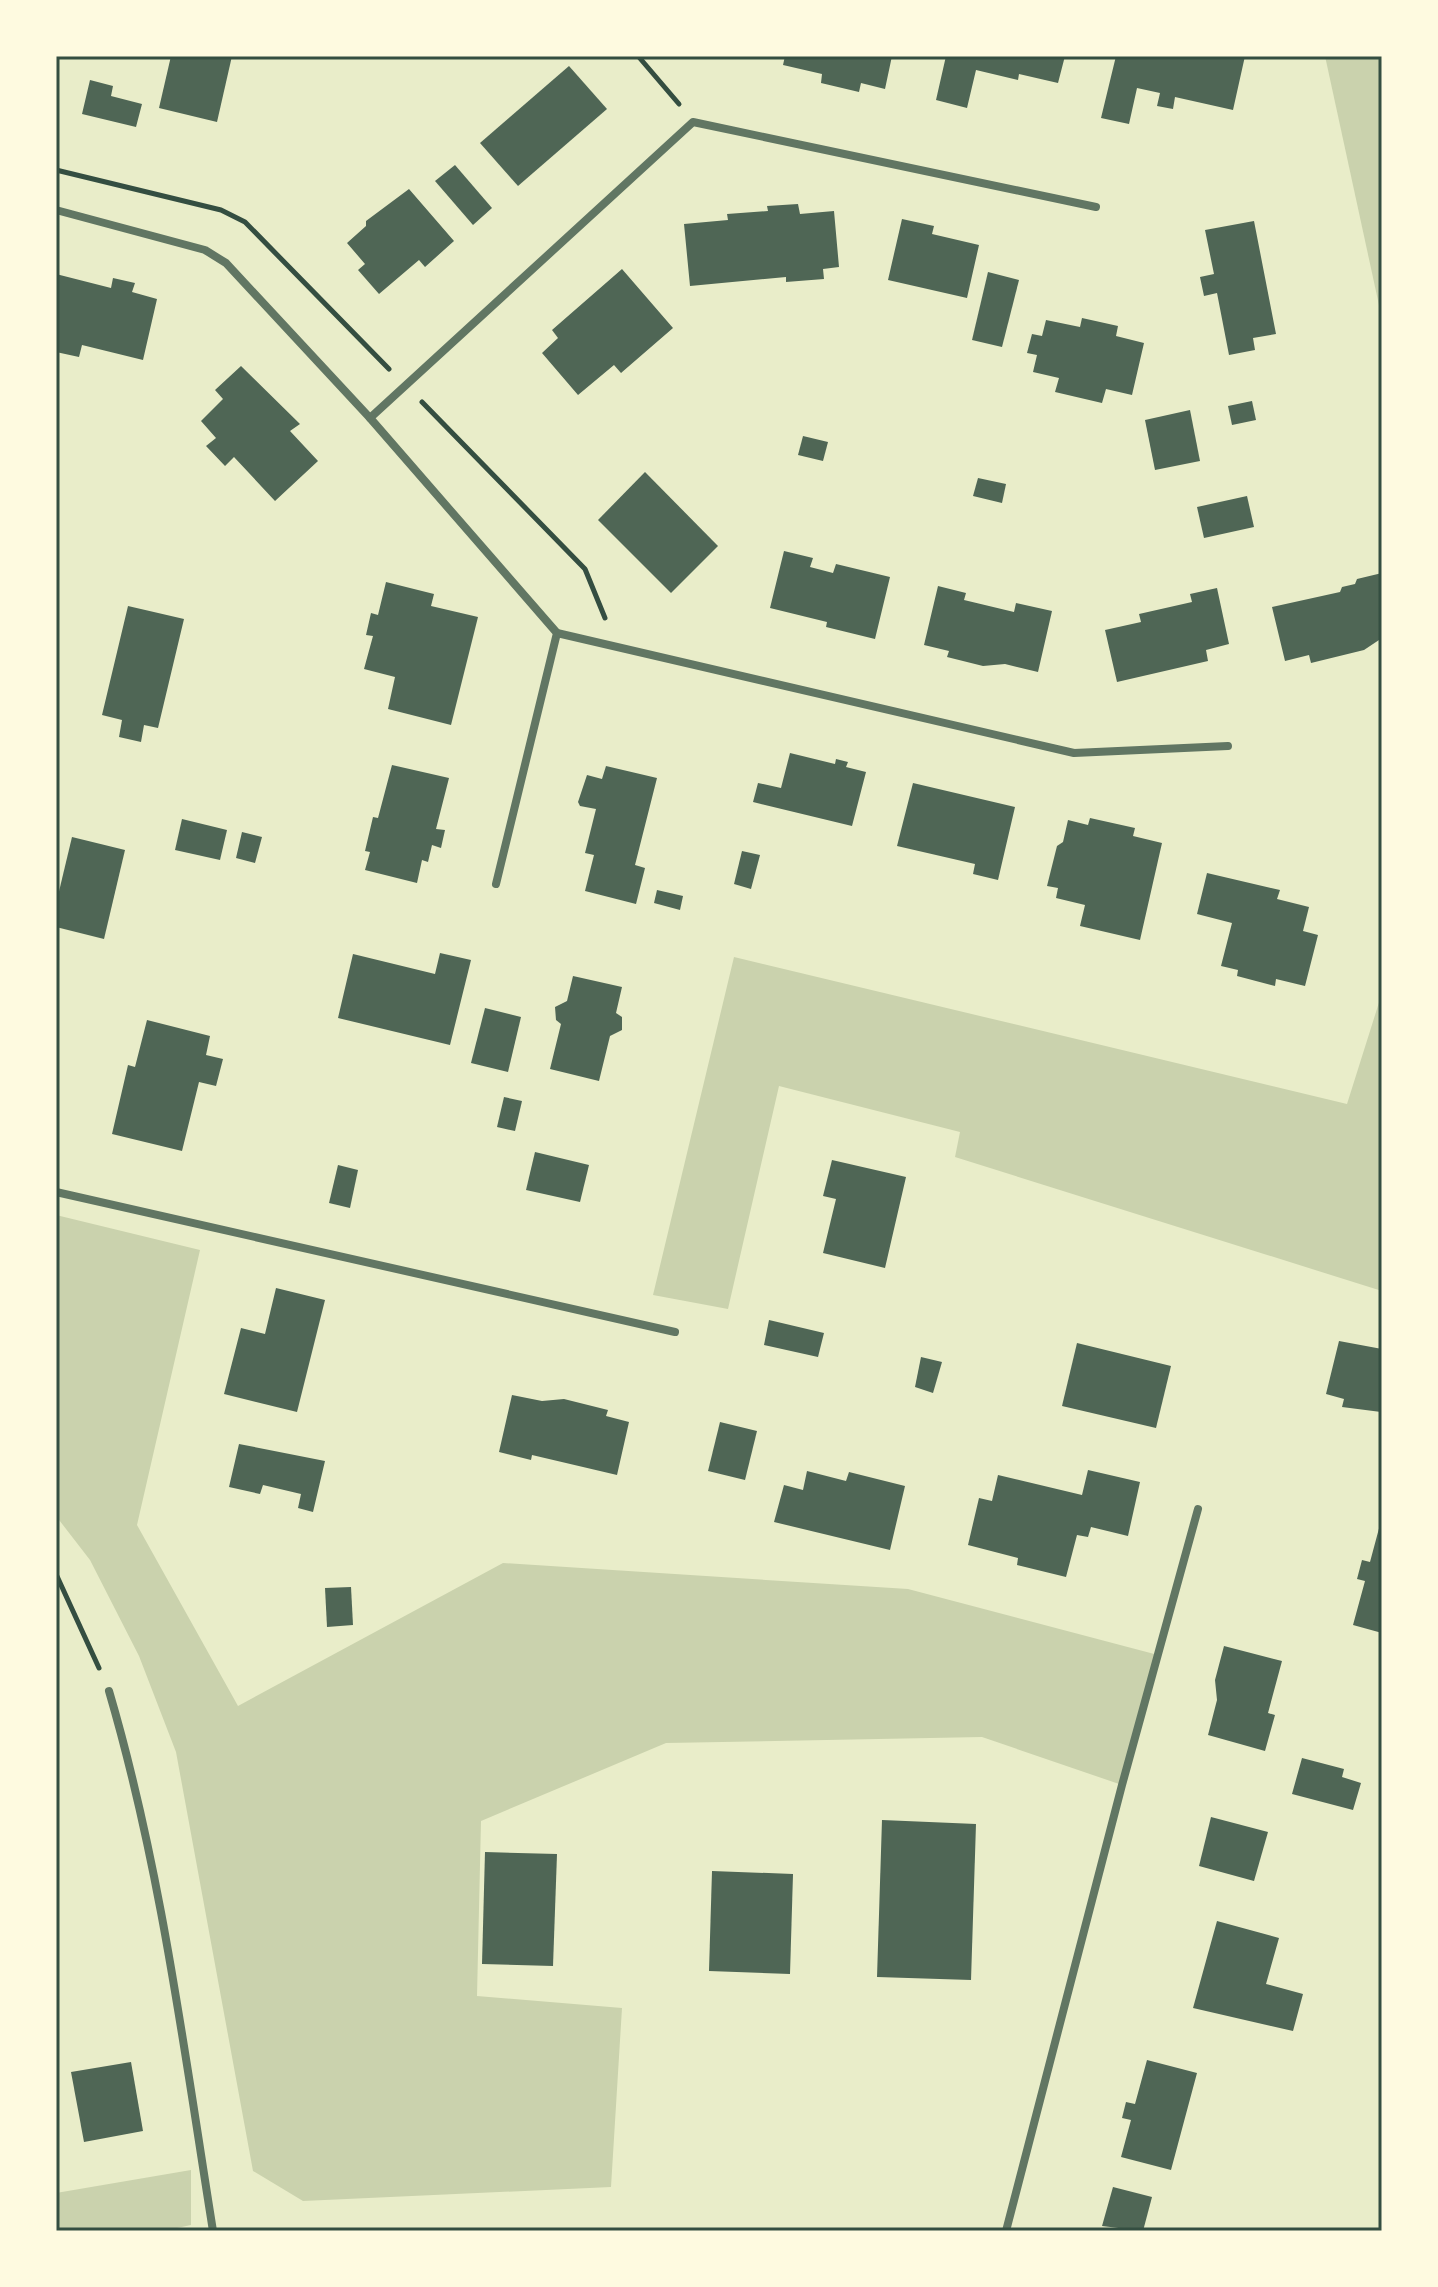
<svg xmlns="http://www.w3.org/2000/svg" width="1438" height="2287" font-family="Arial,sans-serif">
<rect width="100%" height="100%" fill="#e9edc9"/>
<g fill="#cad2ad">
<polygon points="1325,56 1382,56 1382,319"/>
<polygon points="734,957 1347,1104 1382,993 1382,1291 955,1157 960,1132 779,1086 728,1309 653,1295"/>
<polygon points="56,1215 200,1250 137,1525 238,1706 503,1563 908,1589 1158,1655 1122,1785 982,1737 666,1743 481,1821 477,1996 622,2008 611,2187 303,2201 253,2171 176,1752 139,1656 90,1560 56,1516"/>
<polygon points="191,2170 191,2225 163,2231 56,2231 56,2193"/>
</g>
<g fill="#4f6655">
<polygon points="171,56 232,56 217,122 159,108"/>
<polygon points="785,56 892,56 885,89 861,83 859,92 821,83 822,74 783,65"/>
<polygon points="946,56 1065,56 1058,83 1019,74 1018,80 976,70 967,108 936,100"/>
<polygon points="1116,56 1245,56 1233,110 1175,97 1173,109 1157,106 1160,93 1137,88 1129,124 1101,118"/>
<polygon points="569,66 607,109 518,186 480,143"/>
<polygon points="90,80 113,86 111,96 142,104 136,127 82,114"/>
<polygon points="455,165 492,208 473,225 435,181"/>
<polygon points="409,189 454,241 425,267 419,260 379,294 358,270 365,264 347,243 366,226 366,221"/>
<polygon points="798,204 800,214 834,211 839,267 823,269 824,279 786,282 786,277 690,286 684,224 728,220 727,214 768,211 767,206"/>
<polygon points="902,219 934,226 932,234 979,245 967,298 888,280"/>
<polygon points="1254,221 1276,334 1253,338 1255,350 1229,355 1217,293 1204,296 1200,277 1214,274 1205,230"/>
<polygon points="622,269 673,328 621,373 614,365 578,395 542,353 558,338 552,330"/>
<polygon points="988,272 1019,280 1002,347 972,340"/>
<polygon points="56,274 111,288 113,278 135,283 132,292 157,299 143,360 82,345 79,357 56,352"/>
<polygon points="1082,318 1118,326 1116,336 1144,343 1132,395 1106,389 1102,403 1055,392 1059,378 1033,372 1037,355 1027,353 1032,334 1042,336 1046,320 1080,327"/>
<polygon points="241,366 300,424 290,431 318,461 275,501 234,457 225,466 206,446 216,438 201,421 223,399 215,390"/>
<polygon points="1252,401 1256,420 1232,425 1228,406"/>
<polygon points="1190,410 1200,461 1155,470 1145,420"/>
<polygon points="803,436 828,442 823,461 798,455"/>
<polygon points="645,472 718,546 671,593 598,520"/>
<polygon points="978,478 1006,484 1002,503 973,496"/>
<polygon points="1247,496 1254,527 1204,538 1197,507"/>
<polygon points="784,551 813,558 810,567 833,573 836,564 890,577 875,639 826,627 827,622 770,608"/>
<polygon points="1382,573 1382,638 1364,650 1311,663 1309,655 1285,661 1272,607 1340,592 1342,587 1355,584 1357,579"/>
<polygon points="386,582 434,594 431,606 478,617 451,725 388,709 395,677 364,669 373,636 366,635 371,613 378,615"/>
<polygon points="938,586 966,593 964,600 1014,612 1016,603 1052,611 1038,672 1005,664 983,666 947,657 949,651 924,645"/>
<polygon points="1217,588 1229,644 1206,650 1208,661 1117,682 1105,630 1141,622 1139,614 1192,602 1190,594"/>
<polygon points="128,606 184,619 158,728 144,725 141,742 119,737 122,720 102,715"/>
<polygon points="790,753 835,764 836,759 848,762 846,767 866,772 852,826 753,802 758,783 781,788"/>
<polygon points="392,765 449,778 436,829 445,830 441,848 432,845 428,862 422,860 417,883 365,870 370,852 365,851 373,817 378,818"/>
<polygon points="606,766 657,778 635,865 645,868 636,904 585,891 594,855 585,853 596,809 580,806 578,802 587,775 602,779"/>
<polygon points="913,783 1015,807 998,880 973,874 975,864 897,846"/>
<polygon points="1090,818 1135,828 1133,836 1162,843 1140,940 1080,926 1085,905 1056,898 1058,888 1047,886 1057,846 1063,842 1068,820 1088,825"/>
<polygon points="182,819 227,830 220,860 175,850"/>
<polygon points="242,832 262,837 255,863 236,858"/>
<polygon points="72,837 125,850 104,939 56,927 56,904"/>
<polygon points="742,851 760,855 751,889 734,884"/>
<polygon points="1207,873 1280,890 1277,899 1309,907 1303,931 1318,935 1305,986 1276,979 1275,986 1237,976 1238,970 1221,966 1232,923 1197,914"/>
<polygon points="657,890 683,896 680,910 654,903"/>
<polygon points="440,953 471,960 450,1045 338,1018 353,954 435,974"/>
<polygon points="573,976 622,987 616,1013 622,1017 622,1030 610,1036 599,1081 550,1069 561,1024 556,1020 555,1007 567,1001"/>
<polygon points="485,1008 521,1017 508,1072 471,1063"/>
<polygon points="147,1020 210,1036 206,1055 223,1059 216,1086 199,1082 182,1151 112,1134 128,1065 135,1067"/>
<polygon points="504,1097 522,1101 515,1131 497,1127"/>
<polygon points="535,1152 589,1165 580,1202 526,1190"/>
<polygon points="832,1160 906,1177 885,1268 823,1253 836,1199 823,1196"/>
<polygon points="338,1165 358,1170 350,1208 329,1203"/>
<polygon points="276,1288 325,1300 297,1412 224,1394 241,1328 265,1334"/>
<polygon points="769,1320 824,1333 818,1357 764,1345"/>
<polygon points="1339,1341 1382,1349 1381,1412 1342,1407 1344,1399 1326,1394"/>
<polygon points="1077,1343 1171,1366 1156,1428 1062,1406"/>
<polygon points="921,1357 942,1362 933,1393 915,1387"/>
<polygon points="512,1395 542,1401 564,1399 608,1410 606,1416 629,1422 617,1475 532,1455 531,1460 499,1452"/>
<polygon points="720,1422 757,1431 745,1480 708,1471"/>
<polygon points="239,1444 325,1461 313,1512 298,1508 301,1494 263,1485 260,1494 229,1487"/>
<polygon points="1088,1470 1140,1482 1128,1536 1091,1527 1088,1537 1077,1535 1066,1577 1017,1565 1018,1558 968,1545 979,1498 992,1501 998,1475 1082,1495"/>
<polygon points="807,1471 846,1481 849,1472 905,1486 890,1550 774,1522 784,1485 803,1490"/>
<polygon points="1381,1521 1382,1521 1382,1633 1353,1625 1365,1581 1357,1579 1362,1560 1370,1562"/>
<polygon points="351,1587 353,1625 327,1627 325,1588"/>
<polygon points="1224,1646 1282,1661 1268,1713 1275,1715 1265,1751 1208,1735 1217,1700 1215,1680"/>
<polygon points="1302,1758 1344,1769 1342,1777 1361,1783 1353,1810 1292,1794"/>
<polygon points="1211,1817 1268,1832 1254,1881 1199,1866"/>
<polygon points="882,1820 976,1824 971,1980 877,1977"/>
<polygon points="485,1852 557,1854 553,1966 482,1964"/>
<polygon points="712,1871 793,1874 790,1974 709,1971"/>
<polygon points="1217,1921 1279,1938 1266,1984 1303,1994 1293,2031 1193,2008"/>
<polygon points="1147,2060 1197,2073 1171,2170 1121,2157 1131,2120 1122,2118 1126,2102 1135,2104"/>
<polygon points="131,2062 143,2131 84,2142 71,2072"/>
<polygon points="1113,2187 1152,2197 1143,2231 1102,2226"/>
</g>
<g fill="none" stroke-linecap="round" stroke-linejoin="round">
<g stroke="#344e41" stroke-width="5">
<polyline points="638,56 679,104"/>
<polyline points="56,170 221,210 245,222 389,369"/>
<polyline points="422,402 585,569 605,618"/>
<polyline points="56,1574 99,1668"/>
</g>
<g stroke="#617663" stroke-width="8">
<polyline points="56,210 205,250 226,263 370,418 557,633 496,884"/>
<polyline points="370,418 693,122 1096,207"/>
<polyline points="557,633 1074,753 1228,746"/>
<polyline points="56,1192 675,1332"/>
<path d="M109 1691C161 1868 184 2050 213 2231"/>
<polyline points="1006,2231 1122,1785 1198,1509"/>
</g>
</g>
<rect width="1438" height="2287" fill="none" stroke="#fefae0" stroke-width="116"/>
<rect x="58" y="58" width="1322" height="2171" fill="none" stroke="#344e41" stroke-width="3"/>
</svg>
